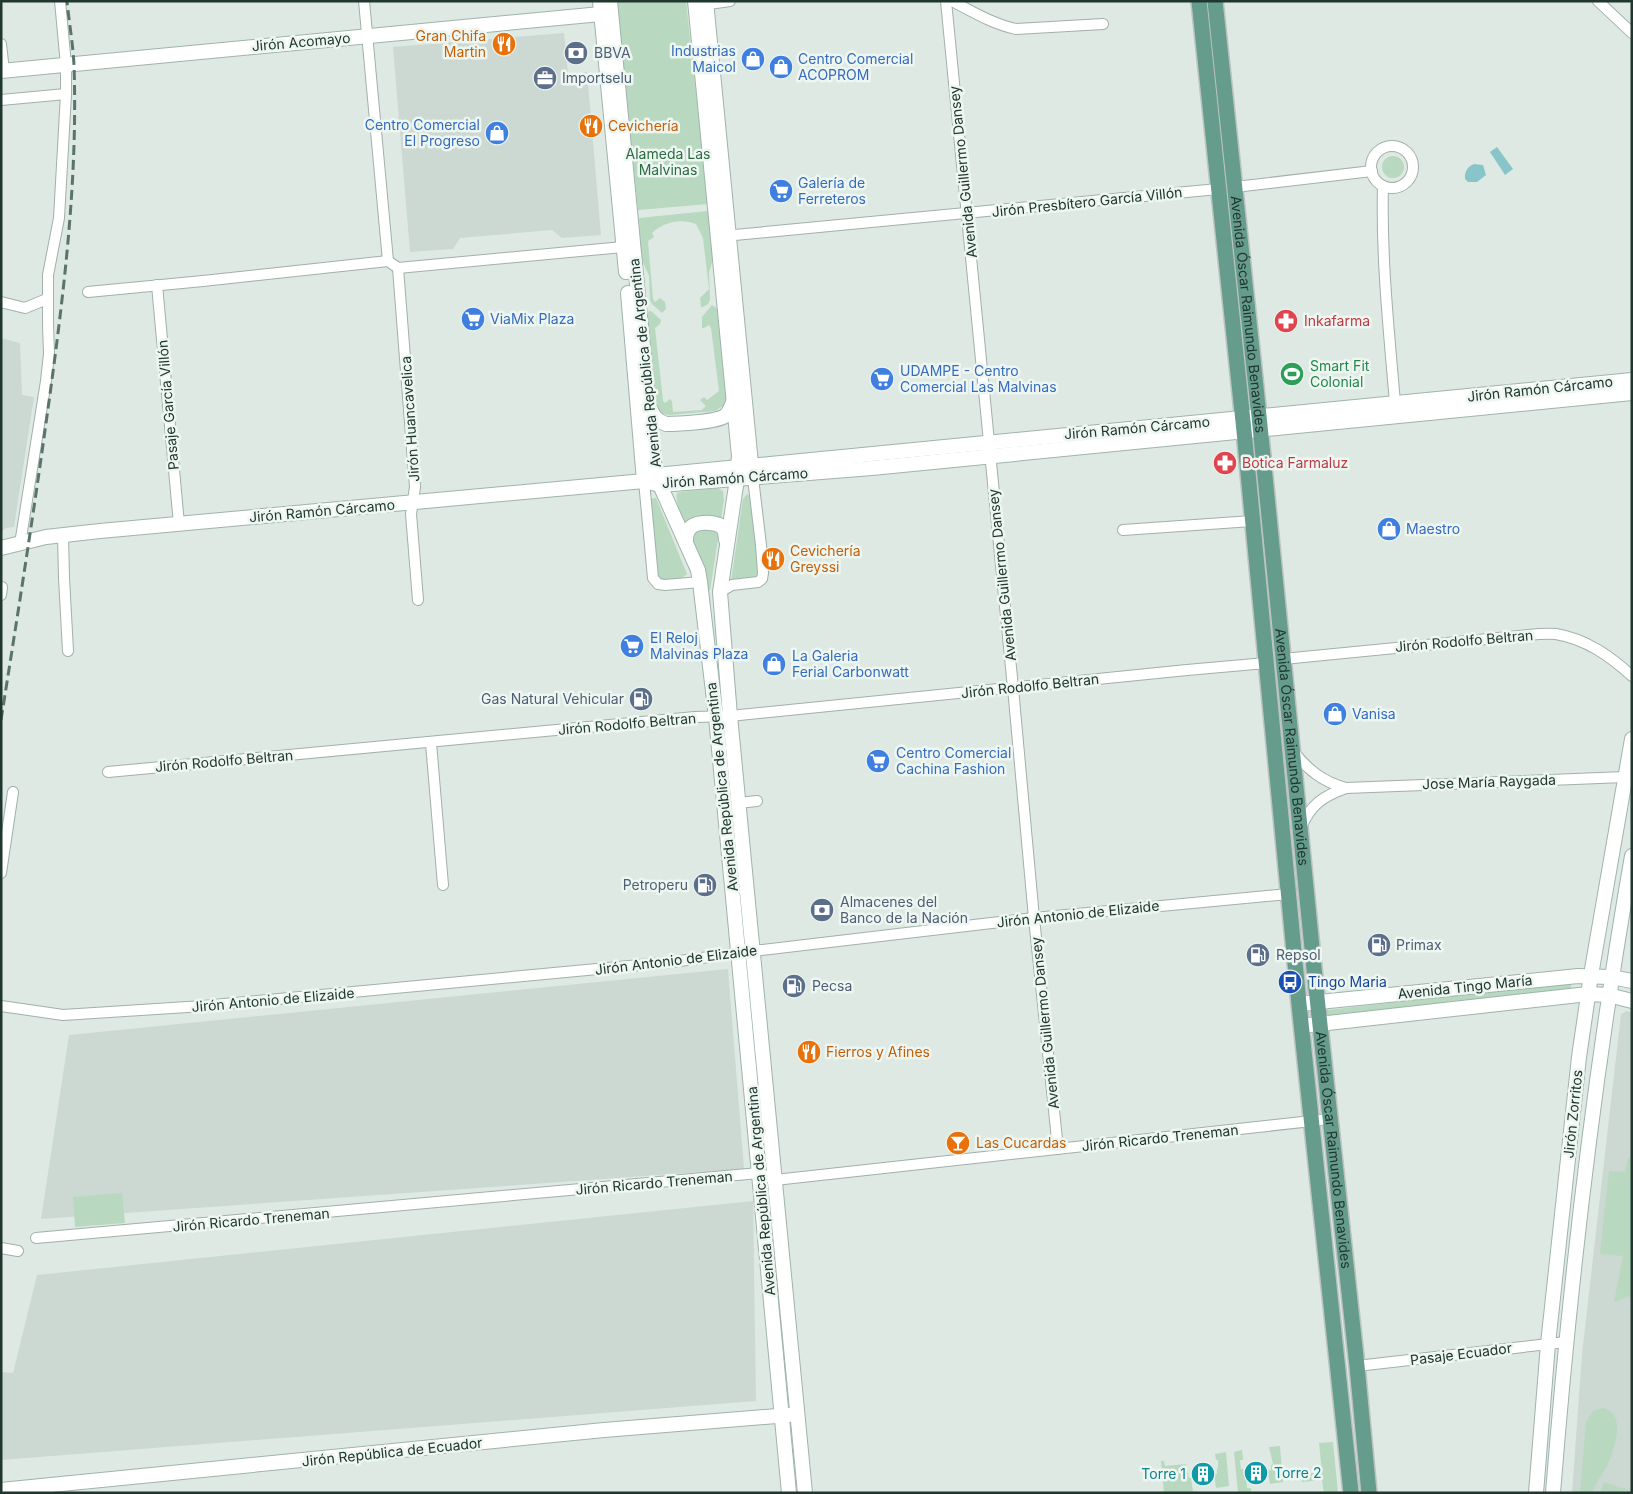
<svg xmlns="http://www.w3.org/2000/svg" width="1633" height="1494" font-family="Inter,sans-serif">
<rect width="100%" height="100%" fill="#dee9e3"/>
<g fill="#ccd8d2">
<polygon points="564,33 568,74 587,72 601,235 562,238 552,230 460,238 453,249 410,252 393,47"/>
<polygon points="1,338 20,343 22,395 34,397 14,527 6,528 1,532"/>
<polygon points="728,969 744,1169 41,1219 69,1035"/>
<polygon points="1627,1011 1632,1013 1632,1493 1572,1493 1582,1354 1621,1014"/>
<polygon points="753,1201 756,1401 1,1460 1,1372 13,1373 37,1275"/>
</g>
<g fill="#b8d9bf">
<polygon points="617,1 686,1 708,204 638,210"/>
<circle cx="1393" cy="167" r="11"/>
<path d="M708 211 713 260 709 272 710 300 708 304 703 307H701L700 298 709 289 703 238 696 224C680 218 664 222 652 233L654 237 648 241 653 299 655 302 660 298 665 302 666 309 662 313 652 304 650 300 649 276 642 260 639 218Z"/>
<path d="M712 305 718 309 726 397 725 405 715 411 670 415C663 415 659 411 656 405L647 312 651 311 661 320 660 324 655 328 663 401 665 403 670 399 672 401 673 412 702 410 706 406 700 400 704 397 707 400 719 391 711 328 709 325 704 328H702V317Z"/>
<path d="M718 488 723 491 724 500 710 591C704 583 704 572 701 562 696 546 673 507 677 493L680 492Z"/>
<polygon points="747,494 750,496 755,513 760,578 731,581 743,499"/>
<polygon points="656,498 687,574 682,578 663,580 657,576 649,499"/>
<polygon points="1571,983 1571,991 1327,1016 1327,1010"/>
<polygon points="1628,1158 1632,1159 1632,1295 1614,1302 1623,1256 1600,1254 1609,1171 1625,1172"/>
<polygon points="122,1193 125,1223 75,1227 73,1197"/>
<path d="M1603 1408C1625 1413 1616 1442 1611 1457 1606 1470 1597 1480 1592 1493H1580L1586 1422 1593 1411Z"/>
<polygon points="1333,1442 1338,1493 1324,1493 1322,1480 1302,1482 1302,1474 1322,1472 1319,1443"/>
<polygon points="1280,1446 1283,1482 1270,1484 1268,1471 1271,1470 1271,1465 1273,1464 1269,1447"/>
<polygon points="1242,1450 1243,1460 1240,1460 1241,1469 1243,1469 1244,1475 1246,1475 1247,1488 1251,1488 1251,1493 1238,1493 1234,1452"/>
<polygon points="1226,1452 1229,1486 1216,1488 1214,1474 1217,1474 1217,1469 1218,1468 1218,1460 1216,1460 1215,1454"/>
<polygon points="1161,1461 1164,1461 1165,1466 1186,1464 1189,1478 1191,1478 1193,1492 1196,1491 1197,1493 1164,1493"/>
<polygon points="1604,1482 1632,1491 1632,1493 1600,1493"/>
</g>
<g fill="#88c5cb">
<polygon points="1497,147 1513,169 1505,175 1490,152"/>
<path d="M1474 164 1483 165 1486 175 1477 182H1468L1465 179C1464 172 1468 166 1474 164Z"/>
</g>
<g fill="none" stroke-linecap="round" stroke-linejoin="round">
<g stroke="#a1b0aa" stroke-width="12">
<g id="street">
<polyline points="364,1 388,261"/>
<polyline points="946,1 1013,688 1034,918 1058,1149"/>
<path d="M952 1C973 12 993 24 1016 29L1103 24"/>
<polyline points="1598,1 1632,33"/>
<polyline points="702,5 730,1"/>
<polyline points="1,44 4,71"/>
<polyline points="1,100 66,94"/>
<circle cx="1392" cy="167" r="21"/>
<path d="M1383 186C1381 258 1389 331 1395 403"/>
<polyline points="1235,187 1372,171"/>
<polyline points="724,236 1218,189"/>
<polyline points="398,268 415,487 411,514 418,600"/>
<polyline points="157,285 179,524"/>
<polyline points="88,292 203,281 388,261 398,268 623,247"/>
<polyline points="1,302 25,308 47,299"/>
<polyline points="644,481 653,578 658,584 665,585 700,582"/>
<polyline points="1123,530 1252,521"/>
<polyline points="63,535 64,578 68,651"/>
<polyline points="20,544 46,381 49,354 48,324 48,275 59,218 66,94 66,65 60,1"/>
<polyline points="1,587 2,587 1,595"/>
<polyline points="720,592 732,585 758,582 762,579 763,573 761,545 753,478"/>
<path d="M1283 659 1528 635C1537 634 1547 633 1556 634 1586 639 1610 656 1632 676"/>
<polyline points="431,743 443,885"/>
<path d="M1293 751C1308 770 1323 782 1346 788"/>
<polyline points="108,772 695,717 730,716 1187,670 1266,663"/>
<polyline points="738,803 757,801"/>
<path d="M1301 828C1310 805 1323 796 1346 788L1625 777 1631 778"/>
<polyline points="1,873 13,792"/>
<polyline points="1,1006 63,1015 203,1006 672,962 753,951 1034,918 1288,894"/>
<polyline points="36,1238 759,1173 775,1180 1330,1119"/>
<polyline points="1,1248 18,1251"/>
<polyline points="1357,1366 1566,1342"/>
</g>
</g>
<g stroke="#9eb4ab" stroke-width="16">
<g id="secondary">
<polyline points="600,1 626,272"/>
<polyline points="610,1 654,463 660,485 698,570 700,582 716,717 789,1493"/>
<polyline points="695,1 739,456 737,479 720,592 730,716 805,1493"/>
<polyline points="706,1 752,474"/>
<polyline points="1,71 601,14"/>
<polyline points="628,293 644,481"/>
<path d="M650 408C653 416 657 421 666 424 678 424 716 422 725 416 730 412 732 405 734 399"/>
<polyline points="648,479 656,475 1632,380"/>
<path d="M686 543C686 539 686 534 688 531 693 520 713 522 722 526L725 532 726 540"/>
<polyline points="1,548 46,537 100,531 644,481 660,485 872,468 1632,393"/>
<polyline points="1299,1004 1578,976 1611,977 1632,981"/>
<polyline points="1301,1026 1588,994 1608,995 1632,1001"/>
<polyline points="1,1490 604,1430 789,1415"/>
<polyline points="1536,1493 1548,1344 1579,1057 1591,975 1632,739"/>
<path d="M1553 1493C1570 1279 1595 1067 1632 856"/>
</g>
</g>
<g stroke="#bcc3c1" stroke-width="18">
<g id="primary">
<polyline points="1199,1 1244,431 1299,1004 1351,1493"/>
<path id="s1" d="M1215 1 1259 416 1316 988 1357 1366 1369 1493"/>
</g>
</g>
<use href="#street" stroke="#fff" stroke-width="10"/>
<use href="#secondary" stroke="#fff" stroke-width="14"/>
<use href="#primary" stroke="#659c8b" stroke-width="15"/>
<path stroke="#5a736b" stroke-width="3" stroke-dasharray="10 5" stroke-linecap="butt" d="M1 720C17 619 33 518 47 416 63 300 78 183 74 65 73 44 69 22 67 1"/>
</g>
<defs>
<g id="restaurant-disc" transform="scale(1.25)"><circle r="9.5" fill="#e8710a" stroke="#eef6f1"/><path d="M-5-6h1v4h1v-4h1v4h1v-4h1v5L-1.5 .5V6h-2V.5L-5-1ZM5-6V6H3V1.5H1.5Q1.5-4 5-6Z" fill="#fff"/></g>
<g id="bank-disc" transform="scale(1.25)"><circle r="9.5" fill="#5c6f8a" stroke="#eef6f1"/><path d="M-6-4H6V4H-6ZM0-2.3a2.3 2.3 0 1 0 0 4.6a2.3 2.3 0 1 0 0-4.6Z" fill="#fff"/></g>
<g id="shop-disc" transform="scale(1.25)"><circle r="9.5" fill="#3f7fe0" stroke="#eef6f1"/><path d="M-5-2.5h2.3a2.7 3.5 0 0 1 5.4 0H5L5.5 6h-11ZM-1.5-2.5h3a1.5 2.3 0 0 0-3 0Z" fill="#fff"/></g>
<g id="office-disc" transform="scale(1.25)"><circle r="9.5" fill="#5c6f8a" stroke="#eef6f1"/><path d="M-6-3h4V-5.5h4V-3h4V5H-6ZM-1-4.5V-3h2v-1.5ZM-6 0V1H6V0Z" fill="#fff"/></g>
<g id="supermarket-disc" transform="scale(1.25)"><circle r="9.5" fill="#3f7fe0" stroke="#eef6f1"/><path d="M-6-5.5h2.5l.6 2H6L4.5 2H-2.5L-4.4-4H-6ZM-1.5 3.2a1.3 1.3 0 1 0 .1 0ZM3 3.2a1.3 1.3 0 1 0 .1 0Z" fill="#fff"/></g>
<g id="pharmacy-disc" transform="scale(1.25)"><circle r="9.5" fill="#e0444e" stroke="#eef6f1"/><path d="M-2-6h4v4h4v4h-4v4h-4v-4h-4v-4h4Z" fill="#fff"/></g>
<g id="stadium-disc" transform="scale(1.25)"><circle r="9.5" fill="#2e9e5b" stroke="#eef6f1"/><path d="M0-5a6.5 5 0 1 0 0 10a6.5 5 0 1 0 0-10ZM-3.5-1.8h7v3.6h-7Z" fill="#fff"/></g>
<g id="fuel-disc" transform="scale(1.25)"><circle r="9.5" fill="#5c6f8a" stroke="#eef6f1"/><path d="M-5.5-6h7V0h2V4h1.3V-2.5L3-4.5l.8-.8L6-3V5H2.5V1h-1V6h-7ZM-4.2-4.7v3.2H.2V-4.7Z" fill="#fff"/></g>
<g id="bus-disc" transform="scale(1.25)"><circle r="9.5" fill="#1a4fb4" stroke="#eef6f1"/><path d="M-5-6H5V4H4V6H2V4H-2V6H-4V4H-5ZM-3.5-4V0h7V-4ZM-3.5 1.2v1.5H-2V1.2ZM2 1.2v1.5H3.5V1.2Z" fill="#fff"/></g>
<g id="bar-disc" transform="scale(1.25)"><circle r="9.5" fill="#e8710a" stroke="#eef6f1"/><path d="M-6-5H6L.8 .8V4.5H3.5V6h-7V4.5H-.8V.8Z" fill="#fff"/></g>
<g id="building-disc" transform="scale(1.25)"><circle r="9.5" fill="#0f9aa8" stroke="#eef6f1"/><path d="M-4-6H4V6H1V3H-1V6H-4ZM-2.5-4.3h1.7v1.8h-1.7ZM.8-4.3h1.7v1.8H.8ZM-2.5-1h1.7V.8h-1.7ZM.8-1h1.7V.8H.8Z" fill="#fff"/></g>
</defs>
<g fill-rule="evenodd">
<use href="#restaurant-disc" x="504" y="44"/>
<use href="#bank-disc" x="576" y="53"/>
<use href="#shop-disc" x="753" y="59"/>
<use href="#shop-disc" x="781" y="67"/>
<use href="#office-disc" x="545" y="78"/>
<use href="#restaurant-disc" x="591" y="126"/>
<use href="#shop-disc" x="497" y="133"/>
<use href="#supermarket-disc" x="781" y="191"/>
<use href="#supermarket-disc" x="473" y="319"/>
<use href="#pharmacy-disc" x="1286" y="321"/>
<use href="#stadium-disc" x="1292" y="374"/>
<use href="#supermarket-disc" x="882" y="379"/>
<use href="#pharmacy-disc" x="1225" y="463"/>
<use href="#shop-disc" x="1389" y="529"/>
<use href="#restaurant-disc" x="773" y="559"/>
<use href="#supermarket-disc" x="632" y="646"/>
<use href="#shop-disc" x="774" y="664"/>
<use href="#fuel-disc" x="641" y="699"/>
<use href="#shop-disc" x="1335" y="714"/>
<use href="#supermarket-disc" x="878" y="761"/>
<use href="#fuel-disc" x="705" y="885"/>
<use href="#bank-disc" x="822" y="910"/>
<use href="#fuel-disc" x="1379" y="945"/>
<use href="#fuel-disc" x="1258" y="955"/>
<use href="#bus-disc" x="1290" y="982"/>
<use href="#fuel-disc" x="794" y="986"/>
<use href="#restaurant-disc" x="809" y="1052"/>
<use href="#bar-disc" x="958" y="1143"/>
<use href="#building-disc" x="1256" y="1473"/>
<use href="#building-disc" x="1203" y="1474"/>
</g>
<g text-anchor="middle" stroke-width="5" stroke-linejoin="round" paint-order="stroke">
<g font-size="14" fill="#c56008" stroke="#eef6f1" text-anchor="start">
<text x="486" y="41" text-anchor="end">Gran Chifa<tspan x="486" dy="16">Martin</tspan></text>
<text x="608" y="131">Cevichería</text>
<text x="790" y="556">Cevichería<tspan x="790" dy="16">Greyssi</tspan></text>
<text x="826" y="1057">Fierros y Afines</text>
<text x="976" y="1148">Las Cucardas</text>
</g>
<g font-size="14" fill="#203730" stroke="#eef6f1">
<text transform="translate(301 42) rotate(-5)" y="5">Jirón Acomayo</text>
<text transform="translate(963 172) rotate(-96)" y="5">Avenida Guillermo Dansey</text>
<text transform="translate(1087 202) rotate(-6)" y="5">Jirón Presbítero García Villón</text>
<text dy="5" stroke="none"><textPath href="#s1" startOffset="315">Avenida Óscar Raimundo Benavides</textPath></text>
<text transform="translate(645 363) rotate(-96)" y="5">Avenida República de Argentina</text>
<text transform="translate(1540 389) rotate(-6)" y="5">Jirón Ramón Cárcamo</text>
<text transform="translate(168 405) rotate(-95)" y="5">Pasaje García Villón</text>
<text transform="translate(410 419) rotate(-94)" y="5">Jirón Huancavelica</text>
<text transform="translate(1137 428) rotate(-5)" y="5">Jirón Ramón Cárcamo</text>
<text transform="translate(735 478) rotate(-4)" y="5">Jirón Ramón Cárcamo</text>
<text transform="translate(322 511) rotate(-5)" y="5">Jirón Ramón Cárcamo</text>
<text transform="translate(1002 575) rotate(-96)" y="5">Avenida Guillermo Dansey</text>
<text transform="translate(1464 641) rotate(-5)" y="5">Jirón Rodolfo Beltran</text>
<text transform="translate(1030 686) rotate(-6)" y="5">Jirón Rodolfo Beltran</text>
<text transform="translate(627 724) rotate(-5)" y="5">Jirón Rodolfo Beltran</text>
<text dy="5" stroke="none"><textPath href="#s1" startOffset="750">Avenida Óscar Raimundo Benavides</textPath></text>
<text transform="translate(224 761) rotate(-5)" y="5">Jirón Rodolfo Beltran</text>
<text transform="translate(1489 782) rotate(-2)" y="5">Jose María Raygada</text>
<text transform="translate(722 787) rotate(-96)" y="5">Avenida República de Argentina</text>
<text transform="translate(1078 914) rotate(-6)" y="5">Jirón Antonio de Elizaide</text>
<text transform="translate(676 960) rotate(-7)" y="5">Jirón Antonio de Elizaide</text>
<text transform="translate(1465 987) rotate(-6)" y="5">Avenida Tingo María</text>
<text transform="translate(273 1000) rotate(-5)" y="5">Jirón Antonio de Elizaide</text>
<text transform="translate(1045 1023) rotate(-96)" y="5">Avenida Guillermo Dansey</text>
<text transform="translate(1573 1114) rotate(-84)" y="5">Jirón Zorritos</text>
<text transform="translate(1160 1138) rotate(-6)" y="5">Jirón Ricardo Treneman</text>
<text dy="5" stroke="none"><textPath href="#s1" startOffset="1155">Avenida Óscar Raimundo Benavides</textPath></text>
<text transform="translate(654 1183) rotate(-5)" y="5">Jirón Ricardo Treneman</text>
<text transform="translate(761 1191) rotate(-95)" y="5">Avenida República de Argentina</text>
<text transform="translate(251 1220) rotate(-5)" y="5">Jirón Ricardo Treneman</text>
<text transform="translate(1461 1354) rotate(-7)" y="5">Pasaje Ecuador</text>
<text transform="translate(392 1452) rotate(-6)" y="5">Jirón República de Ecuador</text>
</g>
<g font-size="14" fill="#366cbe" stroke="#eef6f1" text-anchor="start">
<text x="736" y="56" text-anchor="end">Industrias<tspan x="736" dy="16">Maicol</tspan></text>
<text x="798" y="64">Centro Comercial<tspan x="798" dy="16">ACOPROM</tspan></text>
<text x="480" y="130" text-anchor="end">Centro Comercial<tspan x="480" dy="16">El Progreso</tspan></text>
<text x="798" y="188">Galería de<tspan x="798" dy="16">Ferreteros</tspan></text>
<text x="490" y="324">ViaMix Plaza</text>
<text x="900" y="376">UDAMPE - Centro<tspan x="900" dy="16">Comercial Las Malvinas</tspan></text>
<text x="1406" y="534">Maestro</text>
<text x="650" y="643">El Reloj<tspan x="650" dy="16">Malvinas Plaza</tspan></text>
<text x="792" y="661">La Galeria<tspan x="792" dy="16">Ferial Carbonwatt</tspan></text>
<text x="1352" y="719">Vanisa</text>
<text x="896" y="758">Centro Comercial<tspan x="896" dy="16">Cachina Fashion</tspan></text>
</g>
<g font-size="14" fill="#4e5e75" stroke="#eef6f1" text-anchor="start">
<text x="594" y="58">BBVA</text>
<text x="562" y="83">Importselu</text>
<text x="624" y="704" text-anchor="end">Gas Natural Vehicular</text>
<text x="688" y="890" text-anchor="end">Petroperu</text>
<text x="840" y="907">Almacenes del<tspan x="840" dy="16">Banco de la Nación</tspan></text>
<text x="1396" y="950">Primax</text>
<text x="1276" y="960">Repsol</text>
<text x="812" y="991">Pecsa</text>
</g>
<g font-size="14" fill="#2d6b42" stroke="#eef6f1">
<text x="668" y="159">Alameda Las<tspan x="668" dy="16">Malvinas</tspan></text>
</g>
<g font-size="14" fill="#be3a42" stroke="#eef6f1" text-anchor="start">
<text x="1304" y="326">Inkafarma</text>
<text x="1242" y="468">Botica Farmaluz</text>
</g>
<g font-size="14" fill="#27864d" stroke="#eef6f1" text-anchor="start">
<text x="1310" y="371">Smart Fit<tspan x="1310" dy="16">Colonial</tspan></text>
</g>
<g font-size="14" fill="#164399" stroke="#eef6f1" text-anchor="start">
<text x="1308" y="987">Tingo Maria</text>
</g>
<g font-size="14" fill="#0d838f" stroke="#eef6f1" text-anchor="start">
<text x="1274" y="1478">Torre 2</text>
<text x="1186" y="1479" text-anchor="end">Torre 1</text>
</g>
</g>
<rect width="1633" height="1494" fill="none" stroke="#203730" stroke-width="5"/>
</svg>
